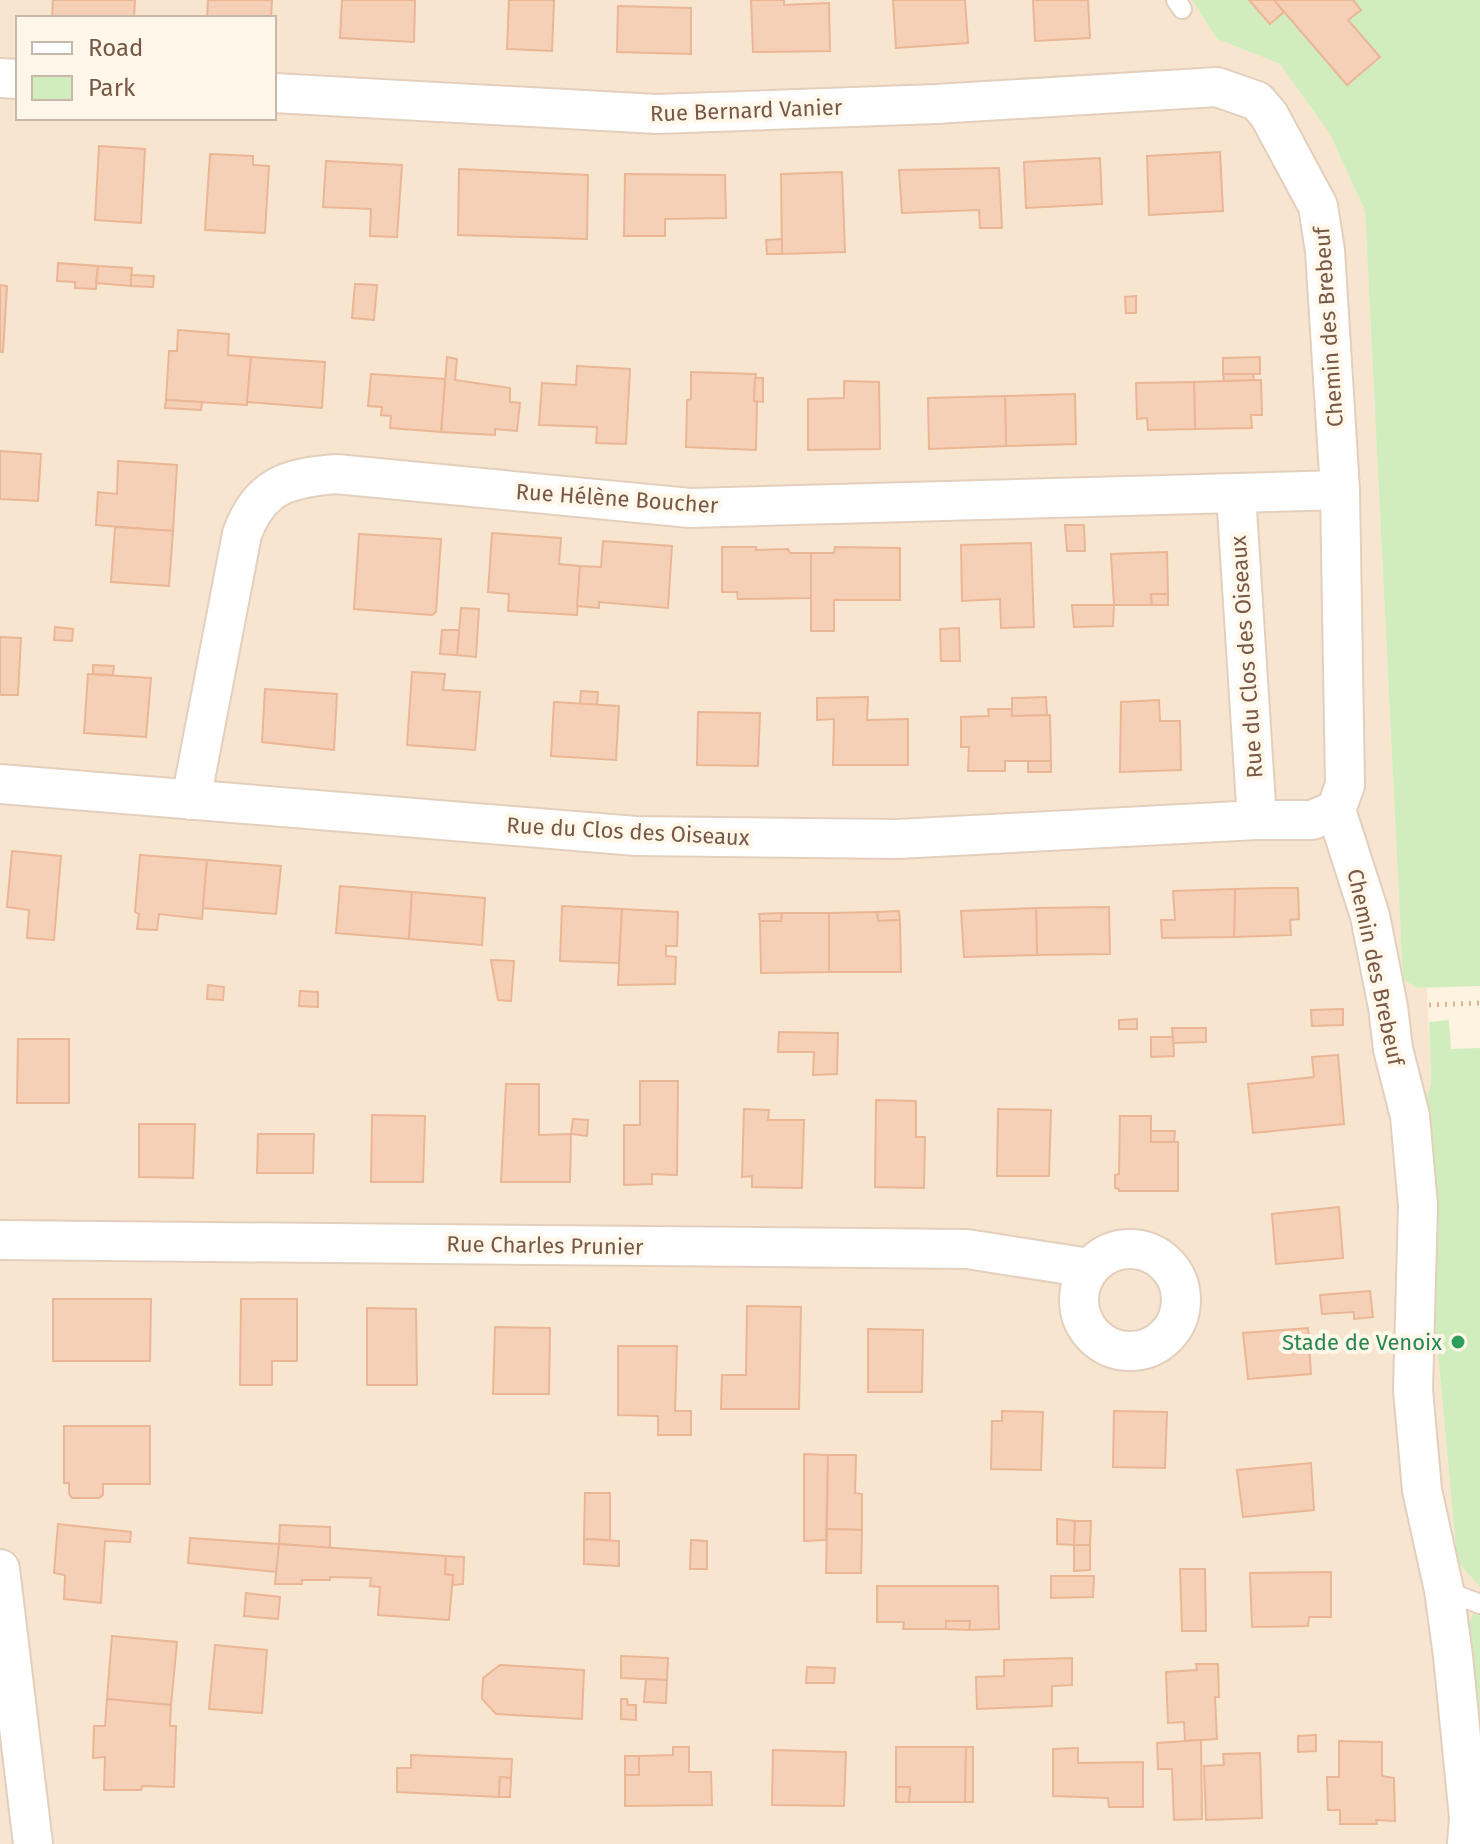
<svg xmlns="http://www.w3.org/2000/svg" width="1480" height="1844" font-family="'Fira Sans',sans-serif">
<rect width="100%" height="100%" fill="#fef3e1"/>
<path fill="#f7e5cf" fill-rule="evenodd" d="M0 0H1192L1217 39 1280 64 1330 134 1365 211 1403 978 1417 988H1427L1431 1084 1417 1124 1457 1561 1480 1587V1844H0ZM18 18H274V118H18Z"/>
<g fill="#d1edbe">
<polygon points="1192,0 1480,0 1480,986 1417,988 1403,979 1365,211 1330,134 1280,64 1217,39"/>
<polygon points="1449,1020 1451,1049 1480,1048 1480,1587 1457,1561 1417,1124 1431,1084 1429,1022"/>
<polygon points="1480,1599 1480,1804 1464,1634"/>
</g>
<g fill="#f6d0b6" stroke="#eab695" stroke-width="2">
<polygon points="53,0 135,0 134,18 52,18"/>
<polygon points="208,0 272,0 271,18 207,18"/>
<polygon points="342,0 415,0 414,42 340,38"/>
<polygon points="509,0 554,0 552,51 507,49"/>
<polygon points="751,0 784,0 784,5 829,3 830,51 753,52"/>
<polygon points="893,0 965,0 968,43 896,48"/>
<polygon points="1033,0 1088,0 1090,38 1035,41"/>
<polygon points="1249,0 1274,0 1284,12 1270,24"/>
<polygon points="1274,0 1353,0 1361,10 1348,20 1380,57 1347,85"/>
<polygon points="618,6 691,8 691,54 617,52"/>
<polygon points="99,146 145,149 141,223 95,220"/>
<polygon points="1220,152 1223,211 1149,215 1147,156"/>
<polygon points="210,154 253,156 253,165 269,166 265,233 205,230"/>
<polygon points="1100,158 1102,204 1026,208 1024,162"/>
<polygon points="326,161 402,165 397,237 370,236 371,209 323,207"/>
<polygon points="999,168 1002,228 980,228 979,210 902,213 899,170"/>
<polygon points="459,169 588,175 587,239 458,235"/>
<polygon points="842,172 845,252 782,254 781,174"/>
<polygon points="625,174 725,175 726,218 665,219 665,236 624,236"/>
<polygon points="782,239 782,254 767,254 766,240"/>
<polygon points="58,263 98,266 96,289 75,288 75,282 57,281"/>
<polygon points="98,266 132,268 131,286 96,283"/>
<polygon points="131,275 154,276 153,287 131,286"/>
<polygon points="355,284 377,285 374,320 352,318"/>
<polygon points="0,285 7,286 3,352 0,352"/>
<polygon points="1136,296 1136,313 1126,313 1125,297"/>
<polygon points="178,330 229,334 228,355 251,357 247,405 166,400 169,351 177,351"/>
<polygon points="251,357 325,362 322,408 247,402"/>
<polygon points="447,357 457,359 455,380 510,388 510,402 520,403 517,431 495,429 495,435 441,432"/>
<polygon points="1260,357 1260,374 1223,374 1223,358"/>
<polygon points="577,366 630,369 626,444 596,443 597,427 539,425 542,383 576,385"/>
<polygon points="691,372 756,374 754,401 757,402 756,450 686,447 687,400 691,399"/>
<polygon points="371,374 445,379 441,432 390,428 391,416 381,415 382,407 368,406"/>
<polygon points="1223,374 1253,374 1254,380 1224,381"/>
<polygon points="755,378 763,378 763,402 754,401"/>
<polygon points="1261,380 1262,415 1251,415 1252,428 1195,429 1194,382"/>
<polygon points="844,381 879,382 880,449 808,450 808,399 844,398"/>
<polygon points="1194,382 1195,429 1148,430 1147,418 1137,419 1136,383"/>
<polygon points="1075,394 1076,444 1006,446 1005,396"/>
<polygon points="1005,396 1006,446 929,449 928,398"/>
<polygon points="166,400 202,402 201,410 165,408"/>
<polygon points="0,451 41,454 38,501 0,499"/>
<polygon points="118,461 177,465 173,531 96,525 98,492 117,494"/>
<polygon points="1065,525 1084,525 1085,551 1067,551"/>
<polygon points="115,527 173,531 169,586 111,582"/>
<polygon points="492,533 561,538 559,564 580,566 577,615 508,611 509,594 488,592"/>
<polygon points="359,534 441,539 436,612 432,615 354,609"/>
<polygon points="603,541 672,546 668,608 599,602 599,608 577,606 580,566 601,567"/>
<polygon points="1031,543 1034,627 1001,628 1000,599 962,601 961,545"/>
<polygon points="722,547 756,547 756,550 788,549 790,553 811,553 811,598 738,599 737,592 722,592"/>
<polygon points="835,547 900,548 900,600 834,600 834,631 811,631 811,553 834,553"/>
<polygon points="1167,552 1168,594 1151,594 1152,605 1114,605 1111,554"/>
<polygon points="1151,594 1168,594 1168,605 1152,605"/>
<polygon points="1072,605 1114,605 1113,626 1074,627"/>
<polygon points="461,608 479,609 476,657 457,655"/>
<polygon points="55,627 73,629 72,641 54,640"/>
<polygon points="959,628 960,661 941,661 940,629"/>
<polygon points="442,630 459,630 457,655 440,654"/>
<polygon points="0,637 21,638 18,695 0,695"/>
<polygon points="93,665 114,666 113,675 93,674"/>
<polygon points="412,672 445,674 443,690 480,692 475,750 407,745"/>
<polygon points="88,674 151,678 146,737 84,733"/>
<polygon points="265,689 337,694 334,750 262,742"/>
<polygon points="581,691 598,692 597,705 580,704"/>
<polygon points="868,697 867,720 908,719 908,765 833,765 834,719 817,720 817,698"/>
<polygon points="1046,697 1047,715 1012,716 1012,698"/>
<polygon points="1159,700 1160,721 1180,721 1181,770 1120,772 1121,702"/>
<polygon points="554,702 619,706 616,760 551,756"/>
<polygon points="988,709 1012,709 1012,716 1050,715 1051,761 1005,761 1005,771 968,771 969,747 961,747 961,717 989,716"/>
<polygon points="698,712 760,713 758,766 697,765"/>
<rect x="1028" y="761" width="23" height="11"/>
<polygon points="12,851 61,856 54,940 27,938 29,910 7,907"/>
<polygon points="140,855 207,860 202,919 159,914 157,930 137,929 139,914 135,912"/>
<polygon points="207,860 281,866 276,914 203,908"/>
<polygon points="340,886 412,892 409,939 336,933"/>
<polygon points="1273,888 1298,888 1299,919 1290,920 1291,935 1234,937 1235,889"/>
<polygon points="1235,889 1234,937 1162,938 1161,920 1175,920 1173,891"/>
<polygon points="412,892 485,898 482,945 409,939"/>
<polygon points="562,906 622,909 619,963 560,961"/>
<polygon points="1109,907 1110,954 1037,955 1036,908"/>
<polygon points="1036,908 1037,955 964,957 961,911"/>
<polygon points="622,909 678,912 677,946 666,946 666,956 676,957 675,984 618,985"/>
<polygon points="899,911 900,920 878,921 877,912"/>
<polygon points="877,912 878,921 900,920 901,972 829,972 829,913"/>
<polygon points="782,913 781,921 760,921 759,914"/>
<polygon points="782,913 829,913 829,972 761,973 760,921 781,921"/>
<polygon points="491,960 514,961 511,1001 498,1000"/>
<polygon points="208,985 224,987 223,1000 207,999"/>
<polygon points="300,991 318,992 318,1007 299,1006"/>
<polygon points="1343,1009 1343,1025 1312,1026 1311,1010"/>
<polygon points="1137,1019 1137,1029 1119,1029 1119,1020"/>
<polygon points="1172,1028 1206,1028 1206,1042 1173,1043"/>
<polygon points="779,1032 838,1033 837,1074 813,1075 814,1052 778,1052"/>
<polygon points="1151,1037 1173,1037 1174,1056 1151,1057"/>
<polygon points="18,1039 69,1039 69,1103 17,1103"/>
<polygon points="1338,1055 1344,1124 1253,1133 1248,1084 1314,1077 1312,1057"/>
<polygon points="640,1081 678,1081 677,1175 652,1174 652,1184 624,1185 624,1125 640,1125"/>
<polygon points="506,1084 539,1084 539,1135 571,1134 570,1182 501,1182"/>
<polygon points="876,1100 916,1101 916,1137 925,1137 924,1188 875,1187"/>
<polygon points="744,1109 769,1110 768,1120 804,1120 802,1188 752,1187 752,1176 742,1177"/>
<polygon points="998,1109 1051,1110 1049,1176 997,1176"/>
<polygon points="372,1115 425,1116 423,1182 371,1182"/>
<polygon points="1120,1116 1151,1116 1151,1142 1178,1142 1178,1191 1119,1191 1119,1189 1115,1188 1115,1175 1119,1174"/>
<polygon points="573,1119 588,1120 587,1136 571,1134"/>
<polygon points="139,1124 195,1124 193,1178 139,1177"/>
<polygon points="1151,1131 1175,1131 1174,1142 1151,1142"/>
<polygon points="258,1134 314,1134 313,1173 257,1173"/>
<polygon points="1339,1207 1343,1258 1276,1264 1272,1214"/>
<polygon points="1370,1291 1373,1317 1354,1319 1354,1312 1322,1314 1320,1295"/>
<polygon points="53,1299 151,1299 150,1361 53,1361"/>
<polygon points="241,1299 297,1299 297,1361 272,1361 272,1385 240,1385"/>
<polygon points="747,1306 801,1307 799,1409 721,1409 722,1375 746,1375"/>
<polygon points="367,1308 416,1309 417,1385 367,1385"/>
<polygon points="495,1327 550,1328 549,1394 493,1394"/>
<polygon points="1308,1328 1311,1374 1248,1379 1243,1333"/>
<polygon points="868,1329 923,1330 922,1392 868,1392"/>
<polygon points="618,1346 677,1346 675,1411 691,1411 691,1435 658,1435 658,1416 618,1415"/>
<polygon points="1002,1411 1043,1412 1041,1470 991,1469 992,1421 1002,1421"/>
<polygon points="1114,1411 1167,1412 1165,1468 1113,1467"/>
<polygon points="64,1426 150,1426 150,1484 103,1484 103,1495 99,1498 72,1498 69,1494 69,1483 64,1483"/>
<polygon points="804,1454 828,1455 826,1540 804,1541"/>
<polygon points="828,1455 856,1455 855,1493 862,1494 862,1530 827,1529"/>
<polygon points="1311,1463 1314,1510 1243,1517 1237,1470"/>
<polygon points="585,1493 610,1493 610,1540 584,1539"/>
<polygon points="1057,1519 1075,1521 1074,1545 1057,1544"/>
<polygon points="1075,1521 1091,1521 1090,1545 1074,1545"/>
<polygon points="58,1524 131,1532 130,1542 105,1541 101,1603 64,1599 65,1575 54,1573"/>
<polygon points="280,1525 330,1527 330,1548 279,1544"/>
<polygon points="827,1529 862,1530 861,1573 826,1573"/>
<polygon points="190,1538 279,1544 277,1572 188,1563"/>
<polygon points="584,1539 619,1541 619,1566 584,1564"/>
<polygon points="691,1540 707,1541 707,1569 690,1569"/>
<polygon points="279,1544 446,1556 445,1574 453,1575 449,1620 378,1615 380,1587 370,1586 371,1578 330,1577 330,1580 302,1580 302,1584 275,1584"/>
<polygon points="1074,1545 1090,1545 1090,1570 1074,1571"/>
<polygon points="446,1556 464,1557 463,1584 453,1585 453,1575 445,1574"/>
<polygon points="1180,1569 1205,1569 1206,1631 1182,1631"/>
<polygon points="1331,1572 1331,1617 1309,1617 1308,1626 1252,1627 1250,1573"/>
<polygon points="1051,1576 1094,1576 1093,1597 1051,1598"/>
<polygon points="877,1586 998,1586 999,1629 969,1630 970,1621 946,1621 946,1629 903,1629 904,1622 877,1622"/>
<polygon points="246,1593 280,1597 278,1619 244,1616"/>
<polygon points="946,1621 970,1621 969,1630 946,1629"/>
<polygon points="112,1636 177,1642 171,1705 107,1699"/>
<polygon points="215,1645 267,1650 262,1713 209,1709"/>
<polygon points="621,1656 668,1658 667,1680 621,1678"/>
<polygon points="1072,1658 1072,1685 1052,1686 1052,1706 977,1709 976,1677 1004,1676 1004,1660"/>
<polygon points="1196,1664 1218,1664 1219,1697 1215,1697 1217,1739 1185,1741 1184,1722 1168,1723 1166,1672 1197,1670"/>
<polygon points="500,1665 584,1670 582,1719 496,1714 482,1699 483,1678"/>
<polygon points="807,1667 835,1668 834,1683 806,1683"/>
<polygon points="646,1679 667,1680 666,1703 644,1702"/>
<polygon points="107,1699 171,1705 170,1726 176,1726 174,1787 142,1786 141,1790 104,1790 105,1757 93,1758 94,1726 105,1726"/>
<polygon points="621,1699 627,1699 628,1705 636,1705 636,1720 621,1719"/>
<polygon points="1316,1735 1316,1751 1298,1752 1298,1736"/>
<polygon points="1201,1740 1202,1819 1174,1820 1172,1769 1158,1769 1157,1743"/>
<polygon points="1339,1741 1382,1742 1382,1776 1394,1778 1395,1821 1376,1820 1377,1824 1340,1824 1340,1810 1328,1810 1327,1777 1339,1777"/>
<polygon points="673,1747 689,1747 689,1772 711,1772 712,1805 625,1806 625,1775 639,1775 639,1756 673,1755"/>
<polygon points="896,1747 966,1747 965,1802 909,1802 910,1787 896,1787"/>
<polygon points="966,1747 973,1747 973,1802 965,1802"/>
<polygon points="1078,1748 1078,1763 1143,1762 1143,1807 1109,1807 1108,1798 1053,1796 1053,1749"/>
<polygon points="773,1750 846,1752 844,1806 772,1805"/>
<polygon points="1260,1753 1262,1818 1206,1820 1204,1766 1224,1765 1223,1754"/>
<polygon points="411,1755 512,1759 511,1778 500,1777 499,1797 397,1792 397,1768 411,1768"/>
<rect x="625" y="1756" width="14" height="19"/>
<polygon points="500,1777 511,1778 510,1797 499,1797"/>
<polygon points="896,1787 910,1787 909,1802 896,1802"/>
</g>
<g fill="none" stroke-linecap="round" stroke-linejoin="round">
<g stroke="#e3cfbc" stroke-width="22">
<g id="service">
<polyline points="1176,0 1182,9"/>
<polyline points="1444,1590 1480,1604"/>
</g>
</g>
<g stroke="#e3cfbc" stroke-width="42">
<g id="minor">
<polyline points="0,78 18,79"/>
<polyline points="274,93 657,114 936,104 1217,87 1257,101 1269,115 1318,206 1325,251 1340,490 1345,785 1336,810 1370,916 1388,1007 1393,1049 1410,1116 1418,1206 1413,1390 1422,1490 1444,1590 1453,1656 1469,1818 1467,1844"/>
<polyline points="1236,494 1257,820"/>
<polyline points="0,784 636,836 898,839 1257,820 1312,820 1336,810"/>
<path d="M191 800 242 534C260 485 288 478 336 474L690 508 1340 490"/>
<polyline points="0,1240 967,1249 1089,1268"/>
<circle cx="1130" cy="1300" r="51"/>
<polyline points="0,1569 33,1844"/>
</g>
</g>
<polyline stroke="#dbb399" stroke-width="5" stroke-dasharray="2 6" stroke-linecap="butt" points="1429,1005 1480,1003"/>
<use href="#service" stroke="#fff" stroke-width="18"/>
<use href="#minor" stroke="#fff" stroke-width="38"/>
</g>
<circle fill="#2e9e5b" stroke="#fff7e9" stroke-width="3" cx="1458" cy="1342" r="8"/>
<g text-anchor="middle" stroke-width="8" stroke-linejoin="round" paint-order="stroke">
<g font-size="22" fill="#785845" stroke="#fff7e9">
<text transform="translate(746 110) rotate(-2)" y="8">Rue Bernard Vanier</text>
<text transform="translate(1328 327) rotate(-94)" y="8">Chemin des Brebeuf</text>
<text transform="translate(617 498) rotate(4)" y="8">Rue Hélène Boucher</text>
<text transform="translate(1246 657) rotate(-94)" y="8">Rue du Clos des Oiseaux</text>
<text transform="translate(628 831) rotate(3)" y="8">Rue du Clos des Oiseaux</text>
<text transform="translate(1376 967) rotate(78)" y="8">Chemin des Brebeuf</text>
<text transform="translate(545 1245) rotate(1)" y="8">Rue Charles Prunier</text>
</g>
<g font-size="22" fill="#27864d" stroke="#fff7e9" text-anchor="end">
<text x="1442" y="1350">Stade de Venoix</text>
</g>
</g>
<rect x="16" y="16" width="260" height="104" fill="#fff7e9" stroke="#c9b7a7" stroke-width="2"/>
<rect x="32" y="42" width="40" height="12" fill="#ffffff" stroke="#c9b7a7" stroke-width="2"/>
<text x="88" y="56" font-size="24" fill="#785845">Road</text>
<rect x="32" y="76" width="40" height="24" fill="#d1edbe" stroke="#c9b7a7" stroke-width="2"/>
<text x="88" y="96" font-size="24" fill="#785845">Park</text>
</svg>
